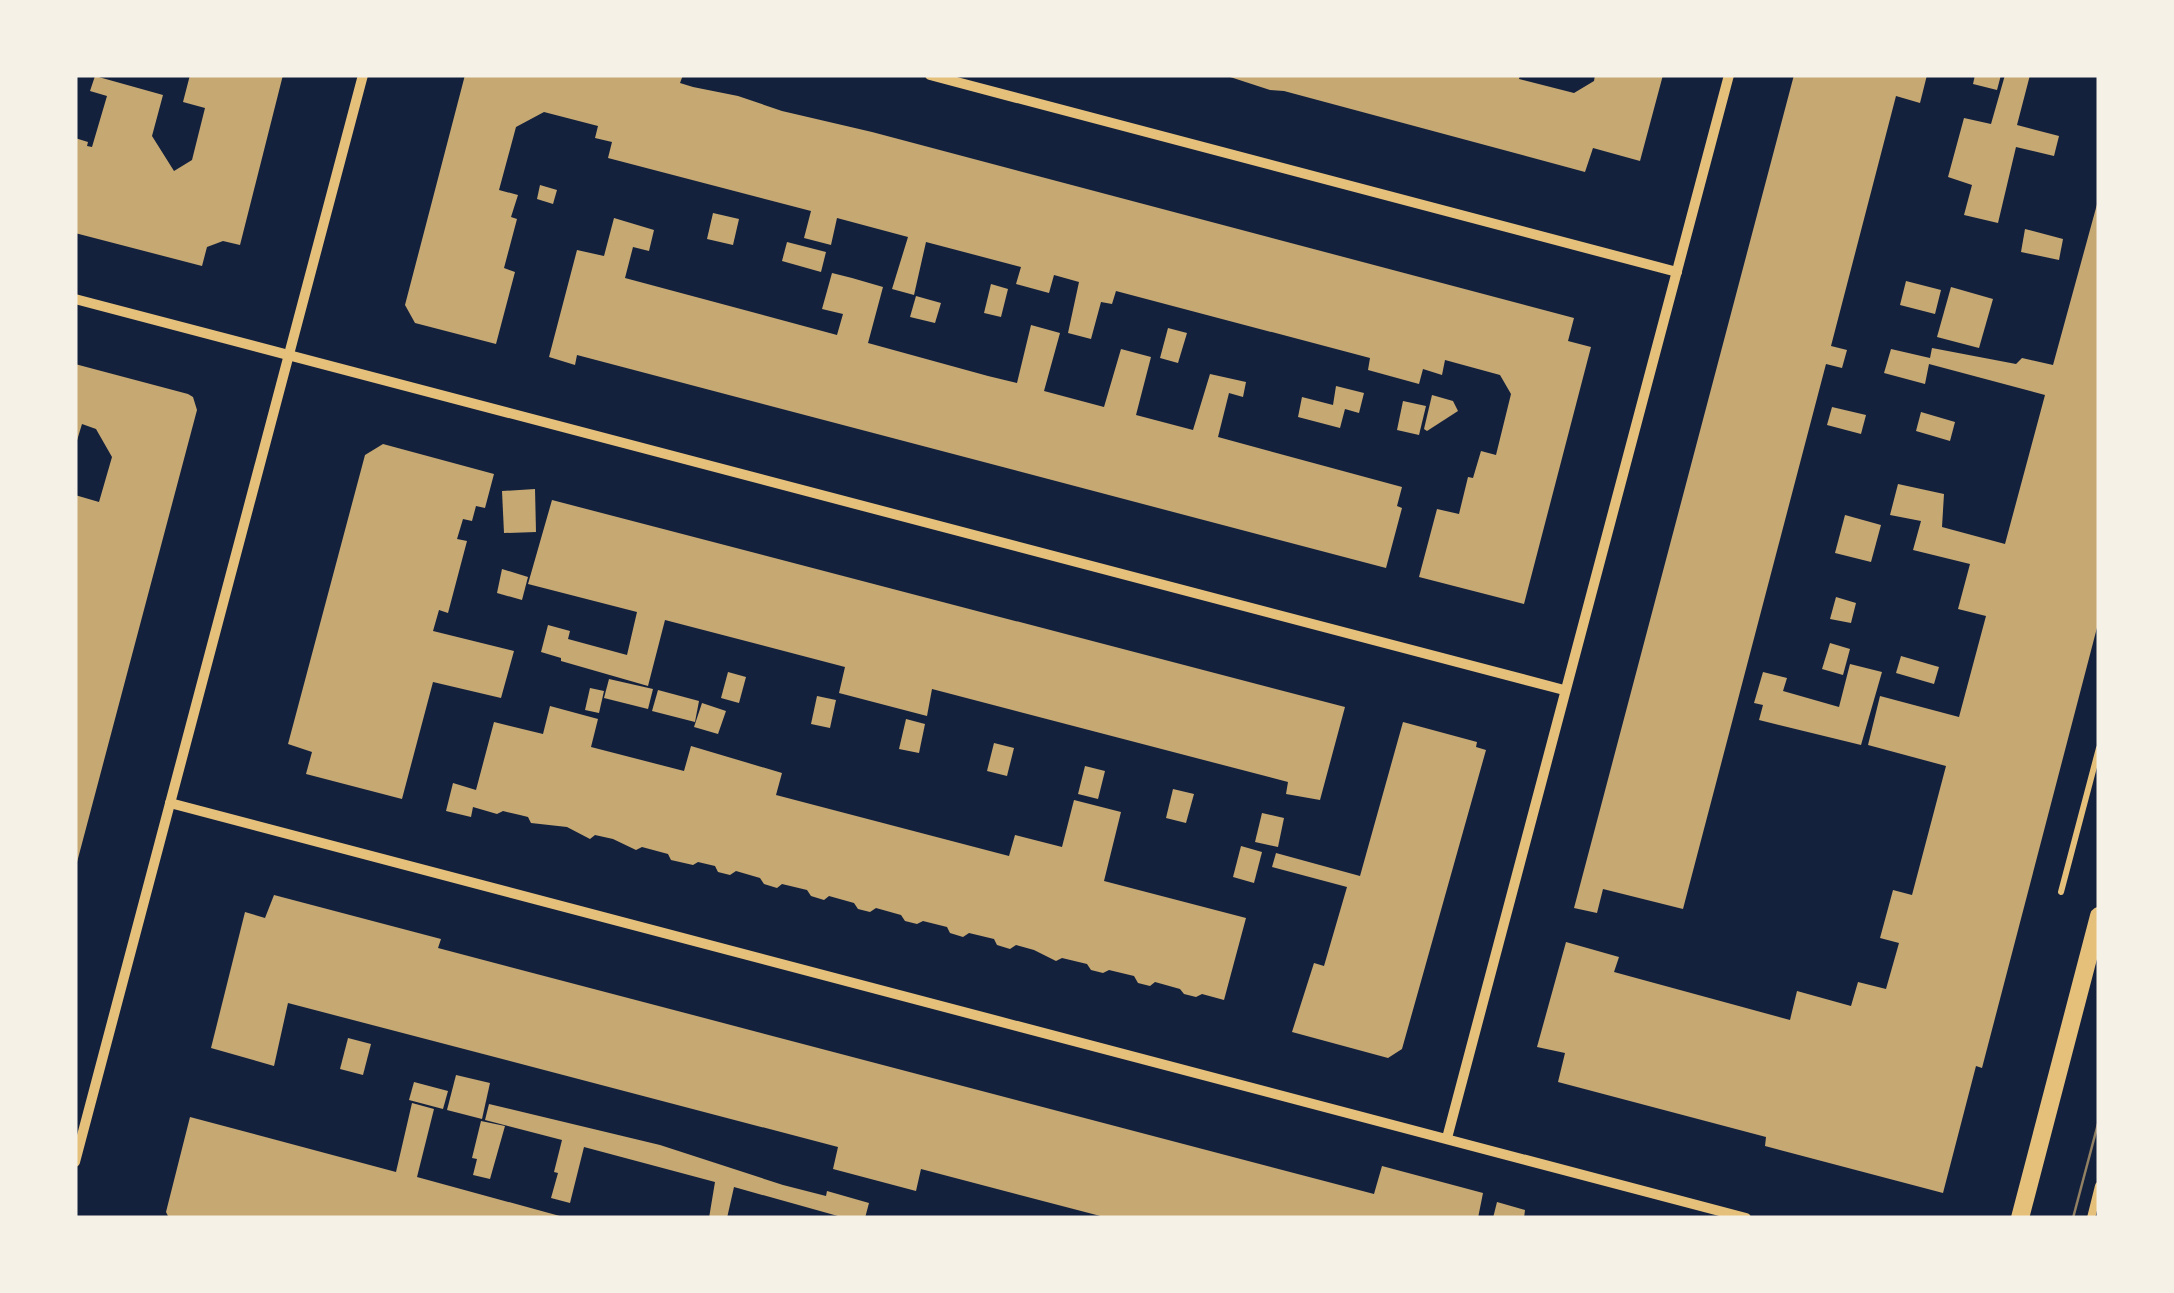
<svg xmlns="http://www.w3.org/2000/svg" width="2174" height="1293" font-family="Quicksand,sans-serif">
<rect width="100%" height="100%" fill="#14213d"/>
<g fill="#c6a872">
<polygon points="190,75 283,75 240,245 223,241 207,247 202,266 75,233 75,138 88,142 87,146 92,147 107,96 90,91 95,76 163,95 152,136 174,171 192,160 205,108 183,102"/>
<polygon points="465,75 683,75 680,83 693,87 738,96 782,111 872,132 1574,318 1568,341 1591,347 1524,604 1419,577 1437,509 1459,514 1468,477 1473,478 1481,451 1496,455 1511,394 1500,375 1445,360 1442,375 1423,369 1419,384 1368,370 1370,358 1116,291 1112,304 1101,302 1091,339 1068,333 1079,282 1054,275 1049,293 1016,284 1021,267 926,242 914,295 892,289 908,237 837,218 831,245 804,238 811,211 608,158 612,142 595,138 598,126 544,112 516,127 499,190 518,195 511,217 517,219 504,268 515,272 496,344 415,323 405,305"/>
<polygon points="1224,75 1520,75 1519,79 1574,93 1594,81 1595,75 1663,75 1640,161 1593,148 1585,172 1284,91 1270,90"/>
<polygon points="1794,75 1927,75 1920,103 1896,96 1831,346 1847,350 1842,368 1826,364 1683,909 1603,889 1597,913 1574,908"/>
<polygon points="1975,75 2001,75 1997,90 1973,84"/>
<polygon points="2005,75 2030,75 2017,125 2059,136 2054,156 2016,147 1998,223 1964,215 1972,185 1948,177 1964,118 1991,124"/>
<polygon points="540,185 557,190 553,204 537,199"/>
<polygon points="2099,197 2099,620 1982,1068 1976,1066 1943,1193 1765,1146 1766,1137 1558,1082 1565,1053 1537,1047 1566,942 1619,957 1614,972 1790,1020 1797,991 1851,1006 1858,982 1886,989 1899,943 1880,938 1893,890 1912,895 1946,766 1868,745 1880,696 1959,717 1986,616 1958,609 1970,564 1913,550 1921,521 1890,515 1898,484 1944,494 1942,527 2005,544 2045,395 1929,364 1925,384 1884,373 1891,349 1930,358 1932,348 2016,364 2022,358 2053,365"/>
<polygon points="713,213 739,219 733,245 707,239"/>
<polygon points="614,218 654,230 649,251 633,247 625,278 837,335 843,314 822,309 832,273 852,278 883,287 868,343 988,376 1017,383 1031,325 1060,333 1044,391 1104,407 1121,349 1151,357 1136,415 1193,430 1210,374 1246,382 1243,397 1229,393 1218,437 1402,487 1397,506 1402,508 1386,568 577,355 575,365 549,357 577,250 604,256"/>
<polygon points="2025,229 2063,239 2059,260 2021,252"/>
<polygon points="787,242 826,252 821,272 782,261"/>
<polygon points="1906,281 1941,290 1935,314 1900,305"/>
<polygon points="991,284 1008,289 1001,317 984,313"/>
<polygon points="1951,287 1993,299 1979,348 1937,337"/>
<polygon points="916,296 941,303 935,323 910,317"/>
<polygon points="1168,328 1187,333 1178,363 1160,358"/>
<polygon points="75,364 188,394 193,397 197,410 76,866 75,495 99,502 112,457 96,429 82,424 75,447"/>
<polygon points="1336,386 1364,393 1359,413 1345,409 1340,428 1298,417 1302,397 1333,405"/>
<polygon points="1432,395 1453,401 1458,411 1427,431 1424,429"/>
<polygon points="1403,401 1426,406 1419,435 1397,430"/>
<polygon points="1832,407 1866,415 1861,434 1827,425"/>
<polygon points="1921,412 1955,422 1950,441 1916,431"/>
<polygon points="383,444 494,474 485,508 476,506 472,521 463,519 457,539 467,541 448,613 439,610 433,631 514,651 501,698 433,682 402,799 306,774 312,752 288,744 365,455"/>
<polygon points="535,489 536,532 504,533 502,491"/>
<polygon points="552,500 1345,707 1320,800 1286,794 1288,782 932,689 927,716 839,693 845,667 665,620 648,686 561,661 561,658 541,652 548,625 570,631 568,639 627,655 637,612 528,584"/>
<polygon points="1845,515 1881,525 1871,562 1835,553"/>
<polygon points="502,569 528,577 522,600 497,593"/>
<polygon points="1836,597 1856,603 1851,623 1830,619"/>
<polygon points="1830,643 1850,649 1843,675 1822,669"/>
<polygon points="1901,656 1939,667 1934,684 1896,673"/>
<polygon points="1850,664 1882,672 1861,745 1759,720 1763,705 1754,703 1763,672 1787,678 1783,691 1839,707"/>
<polygon points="728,672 746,677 739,703 721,698"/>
<polygon points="609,679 653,689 648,709 604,698"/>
<polygon points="590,688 604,691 599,713 585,710"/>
<polygon points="658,690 699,701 695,722 652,711"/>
<polygon points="817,696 836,700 830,728 811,724"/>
<polygon points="702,703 726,711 718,734 694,727"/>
<polygon points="550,706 598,719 591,747 684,771 691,746 782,773 776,795 1009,856 1015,835 1062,847 1074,800 1121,812 1104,881 1246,918 1224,1000 1202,994 1196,997 1184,994 1180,989 1155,982 1150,986 1138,983 1134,976 1109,970 1103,973 1091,970 1087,964 1062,958 1056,961 1034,950 1016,945 1010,949 997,945 994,939 969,933 963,937 950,933 947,927 923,921 917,924 905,921 901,915 876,908 870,912 858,909 854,903 829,896 824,900 811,896 807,890 782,884 777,888 764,884 760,878 736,871 730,875 718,872 715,866 698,862 693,865 671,860 668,854 642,847 636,850 613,839 595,835 590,839 567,827 531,823 528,817 520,815 503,811 497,814 473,807 471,817 446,811 453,783 476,790 494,722 543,734"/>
<polygon points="906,719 925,724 919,753 899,749"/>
<polygon points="1403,722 1477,742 1476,747 1486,750 1402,1049 1388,1058 1292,1032 1314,963 1324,966 1347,887 1272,867 1276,853 1360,876"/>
<polygon points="994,743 1014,748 1007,776 987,771"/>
<polygon points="1085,766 1105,771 1098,799 1078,794"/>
<polygon points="1173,789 1194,794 1186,823 1166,818"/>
<polygon points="1262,813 1284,818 1278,847 1255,842"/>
<polygon points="1241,846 1262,852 1254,883 1233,877"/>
<polygon points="274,895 441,939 438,948 1374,1194 1382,1166 1483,1193 1478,1218 1108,1218 921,1169 916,1191 833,1169 838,1147 288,1003 274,1066 211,1048 245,912 265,918"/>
<polygon points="348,1038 371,1044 363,1075 340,1069"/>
<polygon points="456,1075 490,1083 482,1119 447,1110"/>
<polygon points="414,1082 448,1091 443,1109 409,1100"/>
<polygon points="412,1103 434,1109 417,1177 567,1218 169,1218 166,1212 190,1117 396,1172"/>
<polygon points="489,1104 660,1145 783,1185 826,1196 827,1191 869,1203 865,1218 845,1218 734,1187 727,1218 709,1218 715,1182 584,1147 570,1203 551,1198 558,1173 554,1172 562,1140 485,1120"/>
<polygon points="481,1121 505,1126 490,1179 473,1175 477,1159 472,1158"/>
<polygon points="1497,1202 1525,1210 1524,1218 1493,1218"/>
</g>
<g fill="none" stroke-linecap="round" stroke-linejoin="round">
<polyline stroke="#e5c07b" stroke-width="6" points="2061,892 2099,748"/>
<polyline stroke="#e5c07b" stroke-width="8" points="2091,1218 2099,1186"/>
<g stroke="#e5c07b" stroke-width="10">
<polyline points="930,75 1677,272"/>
<polyline points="75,299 1564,690"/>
<polyline points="170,803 1746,1218"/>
<polyline points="1447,1138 1729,75"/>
<polyline points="75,1162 363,75"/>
</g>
<polyline stroke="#e5c07b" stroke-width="18" points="2020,1218 2099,916"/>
<polyline stroke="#918062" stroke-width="2.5" points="2073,1218 2099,1120"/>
</g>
<rect width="2174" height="1293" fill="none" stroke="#f6f1e7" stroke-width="155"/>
</svg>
